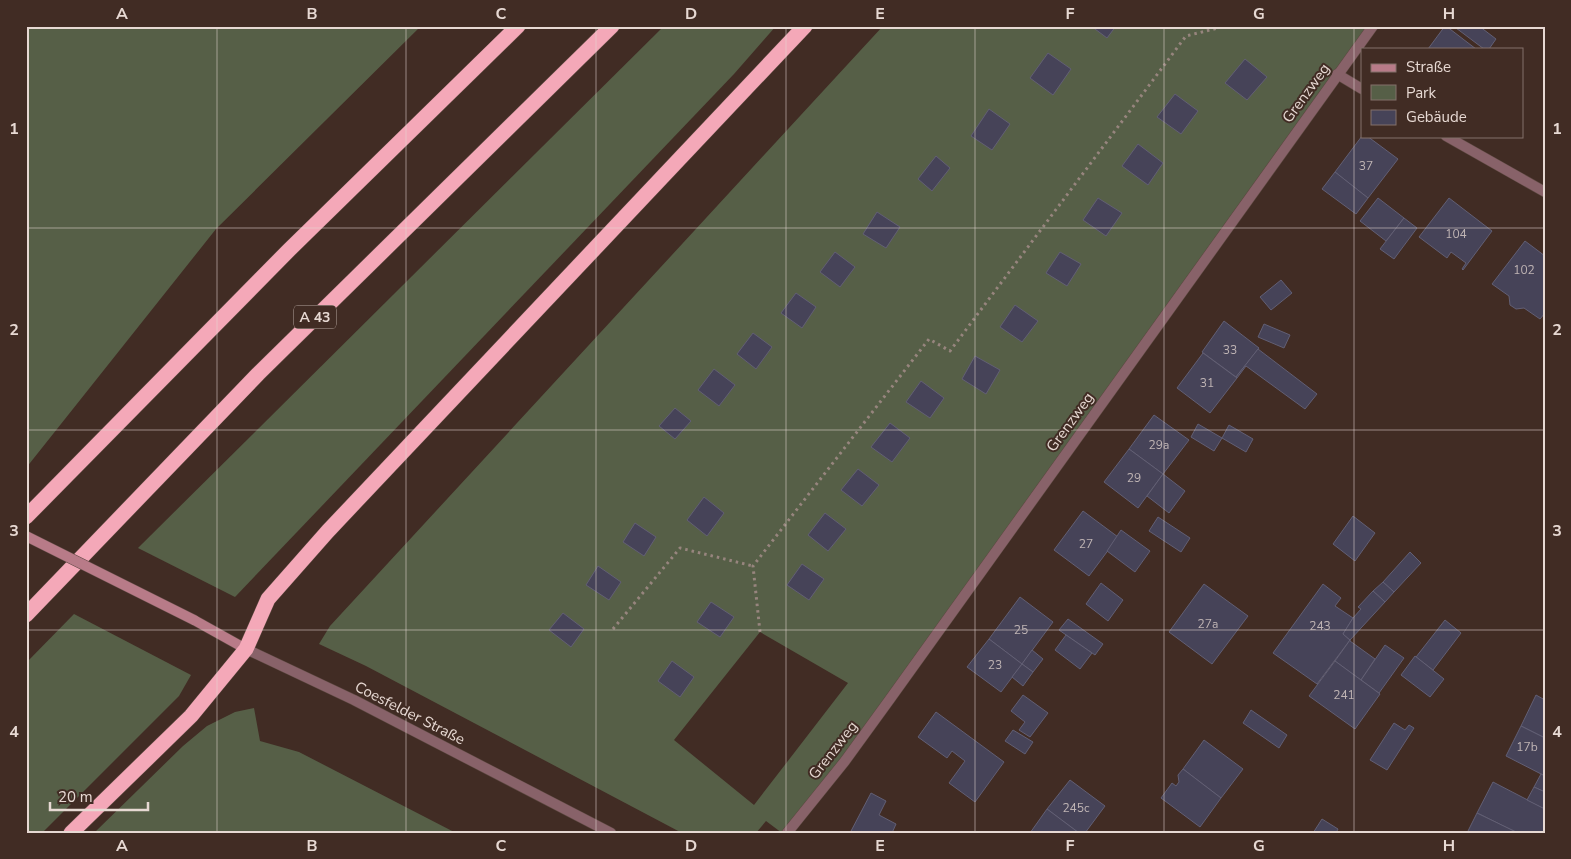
<svg xmlns="http://www.w3.org/2000/svg" width="1571" height="859" font-family="'Nunito Sans',sans-serif">
<rect width="100%" height="100%" fill="#412c24"/>
<g fill="#565f47" fill-rule="evenodd">
<polygon points="26,26 421,26 216,229 26,468"/>
<polygon points="664,26 776,26 734,74 235,597 138,548"/>
<path d="M883 26H1373L787 833H782L766 821 756 833H682L366 666 319 644 330 626ZM760 632 848 683 754 805 674 740Z"/>
<polygon points="74,614 191,675 179,696 42,833 26,833 26,663"/>
<polygon points="254,708 260,741 299,752 456,833 94,833 183,746 207,726 235,712"/>
</g>
<g fill="#464358" stroke="#625f74">
<polygon points="1091,26 1116,26 1107,38"/>
<polygon points="1445,26 1446,26 1476,49 1428,49"/>
<polygon points="1457,26 1479,26 1496,39 1489,49 1484,49 1456,28"/>
<polygon points="1048,53 1071,69 1053,95 1030,78"/>
<polygon points="1245,59 1267,77 1247,100 1225,83"/>
<polygon points="1175,94 1198,111 1181,134 1157,117"/>
<polygon points="989,109 1010,124 992,150 971,136"/>
<polygon points="1362,136 1367,136 1398,159 1368,198 1335,172"/>
<polygon points="1138,144 1163,163 1148,185 1122,166"/>
<polygon points="936,156 950,168 932,191 918,179"/>
<polygon points="1335,172 1368,198 1356,214 1322,189"/>
<polygon points="1098,198 1122,213 1106,236 1083,220"/>
<polygon points="1378,198 1404,218 1386,241 1360,221"/>
<polygon points="1449,198 1492,231 1463,270 1462,269 1466,263 1451,252 1447,258 1419,237"/>
<polygon points="877,212 900,227 886,248 863,234"/>
<polygon points="1404,218 1417,228 1394,259 1380,249"/>
<polygon points="1525,241 1545,256 1545,313 1540,319 1524,308 1516,309 1510,305 1509,296 1492,284"/>
<polygon points="835,252 855,267 840,287 820,272"/>
<polygon points="1060,252 1081,264 1067,286 1046,273"/>
<polygon points="1281,280 1292,293 1271,310 1260,297"/>
<polygon points="796,293 816,307 802,328 781,313"/>
<polygon points="1015,305 1038,321 1022,342 1000,327"/>
<polygon points="1224,321 1259,348 1236,377 1202,352"/>
<polygon points="1264,324 1290,335 1284,348 1258,337"/>
<polygon points="753,333 772,347 756,369 737,354"/>
<polygon points="1258,349 1317,394 1305,409 1246,366 1237,378 1236,377"/>
<polygon points="1203,353 1237,378 1210,413 1177,388"/>
<polygon points="975,356 1000,370 986,394 962,379"/>
<polygon points="714,369 735,385 719,406 698,390"/>
<polygon points="921,381 944,398 930,418 906,402"/>
<polygon points="675,408 691,421 675,439 659,426"/>
<polygon points="1154,415 1189,440 1163,474 1129,449"/>
<polygon points="890,423 910,438 892,462 871,447"/>
<polygon points="1198,424 1222,438 1214,451 1191,437"/>
<polygon points="1229,425 1253,439 1246,452 1222,438"/>
<polygon points="1129,449 1163,474 1138,508 1104,482"/>
<polygon points="858,469 879,485 862,506 841,490"/>
<polygon points="1163,474 1185,491 1169,513 1147,496"/>
<polygon points="704,497 724,513 707,536 687,520"/>
<polygon points="1083,511 1118,537 1089,576 1054,550"/>
<polygon points="825,513 846,529 828,551 808,535"/>
<polygon points="1353,516 1375,533 1355,561 1333,544"/>
<polygon points="1158,517 1190,538 1181,552 1149,531"/>
<polygon points="635,523 656,537 644,556 623,542"/>
<polygon points="1121,530 1150,551 1135,572 1107,551"/>
<polygon points="1410,552 1421,563 1394,592 1383,582"/>
<polygon points="802,564 824,579 809,600 787,585"/>
<polygon points="598,566 621,582 609,600 586,585"/>
<polygon points="1383,582 1394,592 1385,602 1373,591"/>
<polygon points="1101,583 1123,600 1108,621 1086,604"/>
<polygon points="1204,584 1248,616 1212,664 1169,632"/>
<polygon points="1323,584 1341,598 1335,606 1353,618 1343,634 1350,640 1317,684 1273,653"/>
<polygon points="1373,591 1385,602 1350,640 1343,634 1353,618 1361,609 1358,607"/>
<polygon points="1020,597 1053,622 1022,664 989,639"/>
<polygon points="711,602 734,617 720,637 697,622"/>
<polygon points="563,613 584,629 571,647 549,630"/>
<polygon points="1068,619 1103,644 1095,655 1059,630"/>
<polygon points="1445,620 1461,633 1433,670 1416,657"/>
<polygon points="1066,635 1092,653 1080,669 1055,650"/>
<polygon points="989,639 1022,664 1001,692 967,667"/>
<polygon points="1350,640 1350,641 1375,659 1361,680 1335,661"/>
<polygon points="1385,645 1404,658 1379,693 1361,680"/>
<polygon points="1032,650 1043,659 1033,672 1022,664"/>
<polygon points="1415,656 1444,679 1430,697 1401,675"/>
<polygon points="672,661 694,677 680,697 658,681"/>
<polygon points="1335,661 1380,694 1355,729 1309,696"/>
<polygon points="1022,664 1033,672 1023,686 1012,677"/>
<polygon points="1023,695 1048,713 1030,737 1019,730 1025,722 1011,711"/>
<polygon points="1536,695 1545,700 1545,738 1521,726"/>
<polygon points="1251,710 1287,735 1279,748 1243,723"/>
<polygon points="936,712 1004,762 975,802 949,783 965,761 952,751 947,758 918,737"/>
<polygon points="1394,723 1405,730 1409,725 1414,728 1387,770 1370,760"/>
<polygon points="1521,726 1545,738 1545,776 1506,756"/>
<polygon points="1013,730 1033,742 1025,754 1005,741"/>
<polygon points="1204,740 1243,769 1221,798 1183,769"/>
<polygon points="1183,769 1221,798 1200,827 1161,798 1172,783 1176,786 1179,782 1178,775"/>
<polygon points="1541,774 1545,776 1545,792 1534,787"/>
<polygon points="1070,780 1105,806 1085,833 1079,833 1047,809"/>
<polygon points="1493,782 1545,809 1545,830 1543,833 1518,833 1477,813"/>
<polygon points="1534,787 1545,792 1545,809 1527,800"/>
<polygon points="871,793 886,801 879,815 896,824 892,833 850,833"/>
<polygon points="1047,809 1079,833 1030,833"/>
<polygon points="1477,813 1518,833 1467,833"/>
<polygon points="1322,819 1338,829 1336,833 1313,833"/>
</g>
<g fill="none" stroke-linecap="round" stroke-linejoin="round">
<g stroke="#5c4840" stroke-width="11">
<g id="minor">
<polyline points="1337,74 1362,89"/>
<polyline points="1446,136 1545,192"/>
<polyline points="787,833 845,761 890,699 1373,26"/>
</g>
</g>
<g stroke="#5c4840" stroke-width="11">
<polyline id="tertiary" points="246,649 354,700 611,833"/>
</g>
<g stroke="#5c4840" stroke-width="11">
<polyline id="secondary" points="194,620 246,649"/>
</g>
<g stroke="#5c4840" stroke-width="16">
<g id="motorway">
<polyline points="26,517 289,250 518,26"/>
<polyline points="26,615 258,374 612,26"/>
<polyline points="71,833 191,716 246,649 268,599 328,531 805,26"/>
</g>
</g>
<g stroke="#97857e" stroke-width="3" stroke-dasharray="2.5 4" stroke-linecap="butt">
<polyline points="613,629 680,548 753,566"/>
<polyline points="760,632 753,566 929,339 950,351 1186,36 1226,26"/>
</g>
<use href="#minor" stroke="#886269" stroke-width="10"/>
<use href="#tertiary" stroke="#886269" stroke-width="10"/>
<use href="#secondary" stroke="#b87b88" stroke-width="10"/>
<use href="#motorway" stroke="#f4a8b8" stroke-width="15"/>
<g stroke="#5c4840" stroke-width="11" stroke-linecap="butt">
<polyline id="secondary-bridge" points="26,536 194,620"/>
</g>
<use href="#secondary-bridge" stroke="#b87b88" stroke-width="10"/>
</g>
<path fill="none" stroke="#e7d9d3" stroke-width="1" stroke-opacity="0.55" d="M217 26V833M406 26V833M596 26V833M786 26V833M975 26V833M1164 26V833M1354 26V833M26 228H1545M26 430H1545M26 630H1545"/>
<g text-anchor="middle" stroke-width="4" stroke-linejoin="round" paint-order="stroke">
<g font-size="12" fill="#bfb4b4">
<text x="1366" y="170">37</text>
<text x="1456" y="238">104</text>
<text x="1524" y="274">102</text>
<text x="1230" y="354">33</text>
<text x="1207" y="387">31</text>
<text x="1159" y="449">29a</text>
<text x="1134" y="482">29</text>
<text x="1086" y="548">27</text>
<text x="1208" y="628">27a</text>
<text x="1320" y="630">243</text>
<text x="1021" y="634">25</text>
<text x="995" y="669">23</text>
<text x="1344" y="699">241</text>
<text x="1527" y="751">17b</text>
<text x="1076" y="812">245c</text>
</g>
<rect fill="#412c24" stroke="#b5a59e" stroke-width="1" x="294" y="305.5" width="42" height="23" rx="4"/>
<g font-size="14" font-weight="bold" fill="#e7d9d3">
<text x="315" y="322">A 43</text>
</g>
<g font-size="15" fill="#e7d9d3" stroke="#412c24">
<text transform="translate(1306 93) rotate(-54)" y="5">Grenzweg</text>
<text transform="translate(1070 422) rotate(-54)" y="5">Grenzweg</text>
<text transform="translate(410 713) rotate(27)" y="5">Coesfelder Straße</text>
<text transform="translate(833 750) rotate(-52)" y="5">Grenzweg</text>
</g>
</g>
<rect width="1571" height="859" fill="none" stroke="#412c24" stroke-width="55"/>
<rect x="1361" y="48" width="162" height="90" fill="#412c24" stroke="#83716a"/>
<rect x="1371" y="64" width="25" height="8" fill="#b87b88" stroke="#83716a"/>
<text x="1406" y="72" font-size="15" fill="#e7d9d3">Straße</text>
<rect x="1371" y="85" width="25" height="15" fill="#565f47" stroke="#83716a"/>
<text x="1406" y="98" font-size="15" fill="#e7d9d3">Park</text>
<rect x="1371" y="110" width="25" height="15" fill="#464358" stroke="#83716a"/>
<text x="1406" y="122" font-size="15" fill="#e7d9d3">Gebäude</text>
<path d="M50 802v8h98v-8" fill="none" stroke="#e7d9d3" stroke-width="2.5"/>
<text x="58" y="802" font-size="15" fill="#e7d9d3" stroke="#412c24" stroke-width="4" paint-order="stroke">20 m</text>
<rect x="28" y="28" width="1516" height="804" fill="none" stroke="#e7d9d3" stroke-width="2"/>
<g font-size="16" text-anchor="middle" font-weight="bold" fill="#e7d9d3">
<text x="122" y="19">A</text>
<text x="312" y="19">B</text>
<text x="501" y="19">C</text>
<text x="691" y="19">D</text>
<text x="880" y="19">E</text>
<text x="1070" y="19">F</text>
<text x="1259" y="19">G</text>
<text x="1449" y="19">H</text>
<text x="14" y="134">1</text>
<text x="1557" y="134">1</text>
<text x="14" y="335">2</text>
<text x="1557" y="335">2</text>
<text x="14" y="536">3</text>
<text x="1557" y="536">3</text>
<text x="14" y="737">4</text>
<text x="1557" y="737">4</text>
<text x="122" y="851">A</text>
<text x="312" y="851">B</text>
<text x="501" y="851">C</text>
<text x="691" y="851">D</text>
<text x="880" y="851">E</text>
<text x="1070" y="851">F</text>
<text x="1259" y="851">G</text>
<text x="1449" y="851">H</text>
</g>
</svg>
